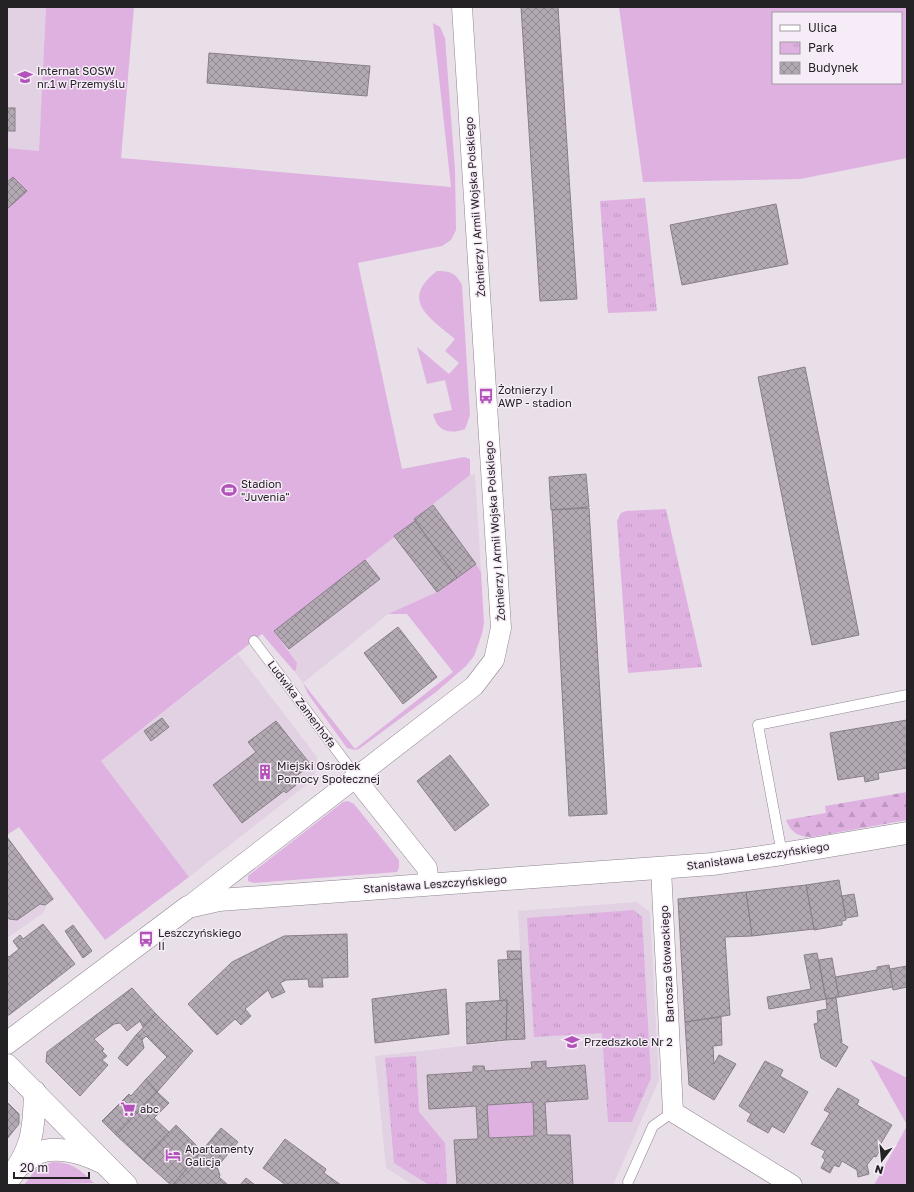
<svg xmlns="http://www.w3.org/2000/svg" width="914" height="1192" font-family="'Golos Text',sans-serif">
<defs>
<pattern id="forest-firs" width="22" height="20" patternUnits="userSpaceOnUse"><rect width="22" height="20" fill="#deb1e1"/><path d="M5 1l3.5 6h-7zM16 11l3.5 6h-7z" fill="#be98c1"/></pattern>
<pattern id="park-tufts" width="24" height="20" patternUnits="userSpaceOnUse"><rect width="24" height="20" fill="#deb1e1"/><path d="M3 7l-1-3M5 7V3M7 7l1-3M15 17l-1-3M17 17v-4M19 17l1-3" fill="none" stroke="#be98c1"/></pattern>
<pattern id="building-cross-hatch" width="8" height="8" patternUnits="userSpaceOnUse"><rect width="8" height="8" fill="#b2a9b3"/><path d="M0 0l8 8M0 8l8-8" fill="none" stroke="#918991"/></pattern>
</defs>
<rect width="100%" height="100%" fill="#e9dfe9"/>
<g fill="#e1d1e2">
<polygon points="7,7 46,7 39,151 7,148"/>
<polygon points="475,474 481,572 476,564 437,592 388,614 303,683 294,671 296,669 297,663 274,631 415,521 414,519 470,475"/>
<polygon points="238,654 317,757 314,779 189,877 101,761"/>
<polygon points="7,837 55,899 47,905 43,913 7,938"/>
<polygon points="637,902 650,912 659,1080 613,1185 413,1185 386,1168 375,1056 525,1039 518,911"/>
</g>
<g fill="#deb1e1" fill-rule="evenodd">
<polygon points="46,7 134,7 121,158 451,187 433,23 440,27 445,38 455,170 456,230 451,240 442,246 358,263 402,469 464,457 470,459 470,475 414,519 415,521 274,631 297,663 296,670 294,671 262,634 101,761 189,877 105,940 19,827 7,835 7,148 39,151"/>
<path d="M619 7H907V158L800 179 643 182ZM773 13H901V83H773Z"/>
<path d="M437 271C450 271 456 273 462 285L470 415 465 429C449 435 437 431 433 414L452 410 445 380 427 384 417 347 449 374 459 363 445 351 455 339C430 318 399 300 437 271Z"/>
<polygon points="476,564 481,572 484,623 482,634 474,656 466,666 436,692 359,749 355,750 347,748 308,694 303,683 355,749 453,672 407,614 388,614 437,592"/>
<polygon points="348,801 354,804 399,860 399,868 397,872 254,883 248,881 248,876 343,802"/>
<polygon points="870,1059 907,1078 907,1125"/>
<polygon points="533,1102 534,1136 489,1138 487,1105"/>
<polygon points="907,1126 907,1185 874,1185"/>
<path d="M53 1162C74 1163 79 1169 94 1183L24 1185 36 1169Z"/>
</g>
<path fill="url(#forest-firs)" d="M907 792V820L812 837C799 837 791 833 786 820L826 813 825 806Z"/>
<g fill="url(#park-tufts)">
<polygon points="645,198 657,311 608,313 600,201"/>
<polygon points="666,509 702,667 628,673 617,521 621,513 626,511"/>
<polygon points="634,910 642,917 651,1078 632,1122 608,1122 602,1033 534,1037 527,918"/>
<polygon points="416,1056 419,1112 445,1143 447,1185 429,1185 394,1163 385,1058"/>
</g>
<g fill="url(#building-cross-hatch)" stroke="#887f89" fill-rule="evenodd">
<polygon points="521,7 558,7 577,299 540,301"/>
<polygon points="209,53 370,66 367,96 207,83"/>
<rect x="7" y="108" width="8" height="23"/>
<polygon points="13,177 27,191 7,209 7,182"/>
<polygon points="776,204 788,264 682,285 670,225"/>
<polygon points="805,367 859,635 812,645 758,377"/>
<polygon points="586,474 589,507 551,510 549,477"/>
<polygon points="433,505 476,564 457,578 414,519"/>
<polygon points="589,508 607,814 569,816 552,510"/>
<polygon points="415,521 457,578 437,592 394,536"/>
<polygon points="365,560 380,579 289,649 274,631"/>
<polygon points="398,627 437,677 403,704 364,653"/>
<polygon points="162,718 169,727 151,741 144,731"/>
<polygon points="907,720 907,768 878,773 879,779 865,782 864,776 838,780 830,733"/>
<polygon points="276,721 311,765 292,779 296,785 286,793 284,791 242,823 213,785 256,752 248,742"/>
<polygon points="450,755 489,805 455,831 417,781"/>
<polygon points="7,837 53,899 45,905 40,904 17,920 9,919 7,916"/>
<polygon points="839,880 846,920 842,921 842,925 814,930 806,885"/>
<polygon points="806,885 814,929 752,936 746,892"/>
<polygon points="746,892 752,936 725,937 730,1015 685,1022 678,899"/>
<polygon points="854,894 858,916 846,918 842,896"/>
<polygon points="43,924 75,964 9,1015 7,1015 7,955 9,957 19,949 13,941 20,935 23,939"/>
<polygon points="73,925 92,951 83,958 65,931"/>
<polygon points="347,934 348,977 322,978 323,987 309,987 308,979 286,980 280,983 285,992 272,998 268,990 245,1009 251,1016 241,1025 235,1019 217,1035 188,1004 232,962 284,936"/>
<polygon points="507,951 521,951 521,959 508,960"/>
<polygon points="817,953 826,999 769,1009 767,997 811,989 804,955"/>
<polygon points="832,958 839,997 826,999 819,960"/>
<polygon points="521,959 525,1039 506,1040 507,1000 500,1001 498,960"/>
<polygon points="889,965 893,987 839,997 835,977 877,970 877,967"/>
<polygon points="907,966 907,987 893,990 890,969"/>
<polygon points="132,988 156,1014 143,1027 140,1021 127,1031 120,1023 114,1024 94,1039 104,1049 102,1051 107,1056 102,1060 108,1065 80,1096 46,1062 47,1052"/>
<polygon points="446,989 449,1034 375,1043 372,999"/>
<polygon points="836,998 842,1042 840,1042 848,1047 836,1067 821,1058 814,1024 818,1023 817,1011 827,1009 826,999"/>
<polygon points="507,1000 506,1040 467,1044 466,1003"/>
<polygon points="156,1014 193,1051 157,1092 146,1079 167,1057 146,1036 142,1040 136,1035"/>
<polygon points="721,1017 722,1045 713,1046 714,1064 719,1055 736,1064 714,1100 689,1085 685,1022"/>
<polygon points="136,1035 142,1040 144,1048 127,1066 118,1058"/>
<path d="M546 1061V1068L585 1065 588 1099 545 1102 547 1135H570L573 1185H457L454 1140 478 1139 476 1106 429 1109 427 1075 473 1072V1066H484L485 1071 532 1068 531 1062ZM533 1102 534 1136 489 1138 487 1105Z"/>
<polygon points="765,1061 783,1070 780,1076 808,1092 784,1133 772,1126 768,1133 747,1121 751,1114 739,1106"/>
<polygon points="146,1079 157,1092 116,1135 102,1121 129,1094 131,1096"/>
<polygon points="838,1088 859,1100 857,1105 892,1125 880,1145 882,1146 876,1157 874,1156 867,1165 869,1174 858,1177 857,1170 842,1161 839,1167 834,1165 830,1173 821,1168 825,1160 822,1157 825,1151 811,1144 830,1113 824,1110"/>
<polygon points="157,1092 169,1103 154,1118 169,1132 143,1160 116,1135"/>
<polygon points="7,1102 19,1114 19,1124 7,1139"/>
<polygon points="176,1125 202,1151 173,1185 171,1185 143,1160"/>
<polygon points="221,1128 238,1142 217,1167 220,1175 219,1177 228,1185 173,1185"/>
<polygon points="285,1139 326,1169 324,1173 341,1185 286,1185 263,1168"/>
<polygon points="246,1178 255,1185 240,1185"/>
</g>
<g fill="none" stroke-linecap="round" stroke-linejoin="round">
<g stroke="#8e858f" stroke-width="11">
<g id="lane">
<polyline points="254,641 347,764 355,778"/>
<polyline points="782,854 758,725 907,695"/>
<polyline points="628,1182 653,1126 673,1112"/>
</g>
</g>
<g stroke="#8e858f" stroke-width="21">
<g id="street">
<polyline points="355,778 427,868 429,884"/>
<polyline points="661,868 673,1112 792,1185"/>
<polyline points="188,907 474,686 494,660 501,628 462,7"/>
</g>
</g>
<g stroke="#8e858f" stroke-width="23">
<g id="secondary">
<polyline points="7,1043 188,907 219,900 712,864 782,854 907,833"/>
<polyline points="7,1065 126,1185"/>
<path d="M20 1165C26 1162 32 1156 38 1153 56 1145 83 1153 99 1161"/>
<path d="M7 1182C32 1150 34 1132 35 1092"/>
</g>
</g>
<use href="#lane" stroke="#fff" stroke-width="10"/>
<use href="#street" stroke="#fff" stroke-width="20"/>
<use href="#secondary" stroke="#fff" stroke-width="22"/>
</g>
<defs>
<g id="school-bare" transform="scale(1.2)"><path d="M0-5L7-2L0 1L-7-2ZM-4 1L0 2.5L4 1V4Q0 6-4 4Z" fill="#b252ba" stroke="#f6ecf7" stroke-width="2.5" paint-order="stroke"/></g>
<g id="bus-bare" transform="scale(1.2)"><path d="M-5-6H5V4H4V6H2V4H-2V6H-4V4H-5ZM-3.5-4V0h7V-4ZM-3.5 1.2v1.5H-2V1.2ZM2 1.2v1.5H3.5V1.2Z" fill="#b252ba" stroke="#f6ecf7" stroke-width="2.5" paint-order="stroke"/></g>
<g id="stadium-bare" transform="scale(1.2)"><path d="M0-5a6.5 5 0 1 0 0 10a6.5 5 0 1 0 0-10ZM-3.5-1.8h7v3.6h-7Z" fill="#b252ba" stroke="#f6ecf7" stroke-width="2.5" paint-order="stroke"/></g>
<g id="building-bare" transform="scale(1.2)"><path d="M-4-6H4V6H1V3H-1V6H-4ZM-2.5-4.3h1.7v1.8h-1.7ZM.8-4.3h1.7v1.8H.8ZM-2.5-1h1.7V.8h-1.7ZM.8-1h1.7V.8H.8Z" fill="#b252ba" stroke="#f6ecf7" stroke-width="2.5" paint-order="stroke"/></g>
<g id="supermarket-bare" transform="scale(1.2)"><path d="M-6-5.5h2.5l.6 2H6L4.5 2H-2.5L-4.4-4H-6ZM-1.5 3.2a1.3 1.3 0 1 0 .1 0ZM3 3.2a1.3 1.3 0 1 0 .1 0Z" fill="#b252ba" stroke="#f6ecf7" stroke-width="2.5" paint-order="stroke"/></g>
<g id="hotel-bare" transform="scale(1.2)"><path d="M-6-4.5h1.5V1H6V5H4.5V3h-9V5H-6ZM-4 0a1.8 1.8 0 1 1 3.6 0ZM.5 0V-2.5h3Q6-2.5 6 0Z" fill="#b252ba" stroke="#f6ecf7" stroke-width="2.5" paint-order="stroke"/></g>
</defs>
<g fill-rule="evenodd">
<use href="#school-bare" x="25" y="77"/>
<use href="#bus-bare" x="486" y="396"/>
<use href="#stadium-bare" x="229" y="490"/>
<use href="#building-bare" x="265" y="772"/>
<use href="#bus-bare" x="146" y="939"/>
<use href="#school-bare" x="572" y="1042"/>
<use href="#supermarket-bare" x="128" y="1109"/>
<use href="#hotel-bare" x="173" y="1155"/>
</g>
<g text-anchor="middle" stroke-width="3" stroke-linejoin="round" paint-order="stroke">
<g font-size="11" fill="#252226" stroke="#f6ecf7" text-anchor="start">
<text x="37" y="75">Internat SOSW<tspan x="37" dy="13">nr.1 w Przemyślu</tspan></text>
<text x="498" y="394">Żołnierzy I<tspan x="498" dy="13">AWP - stadion</tspan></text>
<text x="241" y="488">Stadion<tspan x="241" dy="13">"Juvenia"</tspan></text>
<text x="277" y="770">Miejski Ośrodek<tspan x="277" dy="13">Pomocy Społecznej</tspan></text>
<text x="158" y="937">Leszczyńskiego<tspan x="158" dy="13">II</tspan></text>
<text x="584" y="1046">Przedszkole Nr 2</text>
<text x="140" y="1113">abc</text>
<text x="185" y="1153">Apartamenty<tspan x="185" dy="13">Galicja</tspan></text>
</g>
<g font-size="11" fill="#252226" stroke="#f6ecf7">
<text transform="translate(475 207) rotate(-94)" y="4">Żołnierzy I Armii Wojska Polskiego</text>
<text transform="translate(495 531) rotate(-94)" y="4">Żołnierzy I Armii Wojska Polskiego</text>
<text transform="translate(302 704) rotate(53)" y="4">Ludwika Zamenhofa</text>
<text transform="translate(758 856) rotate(-8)" y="4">Stanisława Leszczyńskiego</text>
<text transform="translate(435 884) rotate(-4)" y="4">Stanisława Leszczyńskiego</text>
<text transform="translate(667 964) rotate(-93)" y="4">Bartosza Głowackiego</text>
</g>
</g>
<rect width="914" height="1192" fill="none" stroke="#252226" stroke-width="16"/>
<rect x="772" y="12" width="130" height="72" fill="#f6ecf7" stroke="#a29ba3"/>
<rect x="780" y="25" width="20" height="6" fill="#ffffff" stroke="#a29ba3"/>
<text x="808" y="32" font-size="12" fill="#252226">Ulica</text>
<rect x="780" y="42" width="20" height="12" fill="url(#park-tufts)" stroke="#a29ba3"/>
<text x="808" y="52" font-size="12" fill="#252226">Park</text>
<rect x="780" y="62" width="20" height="12" fill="url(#building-cross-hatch)" stroke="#a29ba3"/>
<text x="808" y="72" font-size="12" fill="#252226">Budynek</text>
<g transform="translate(882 1160) rotate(196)" stroke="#f6ecf7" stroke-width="3" paint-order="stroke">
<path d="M0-3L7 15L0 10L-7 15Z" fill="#252226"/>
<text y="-6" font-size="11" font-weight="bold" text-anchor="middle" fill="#252226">N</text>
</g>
<path d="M14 1172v6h75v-6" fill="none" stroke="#252226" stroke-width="2"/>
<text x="20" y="1172" font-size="12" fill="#252226" stroke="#f6ecf7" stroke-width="3" paint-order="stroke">20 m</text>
</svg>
